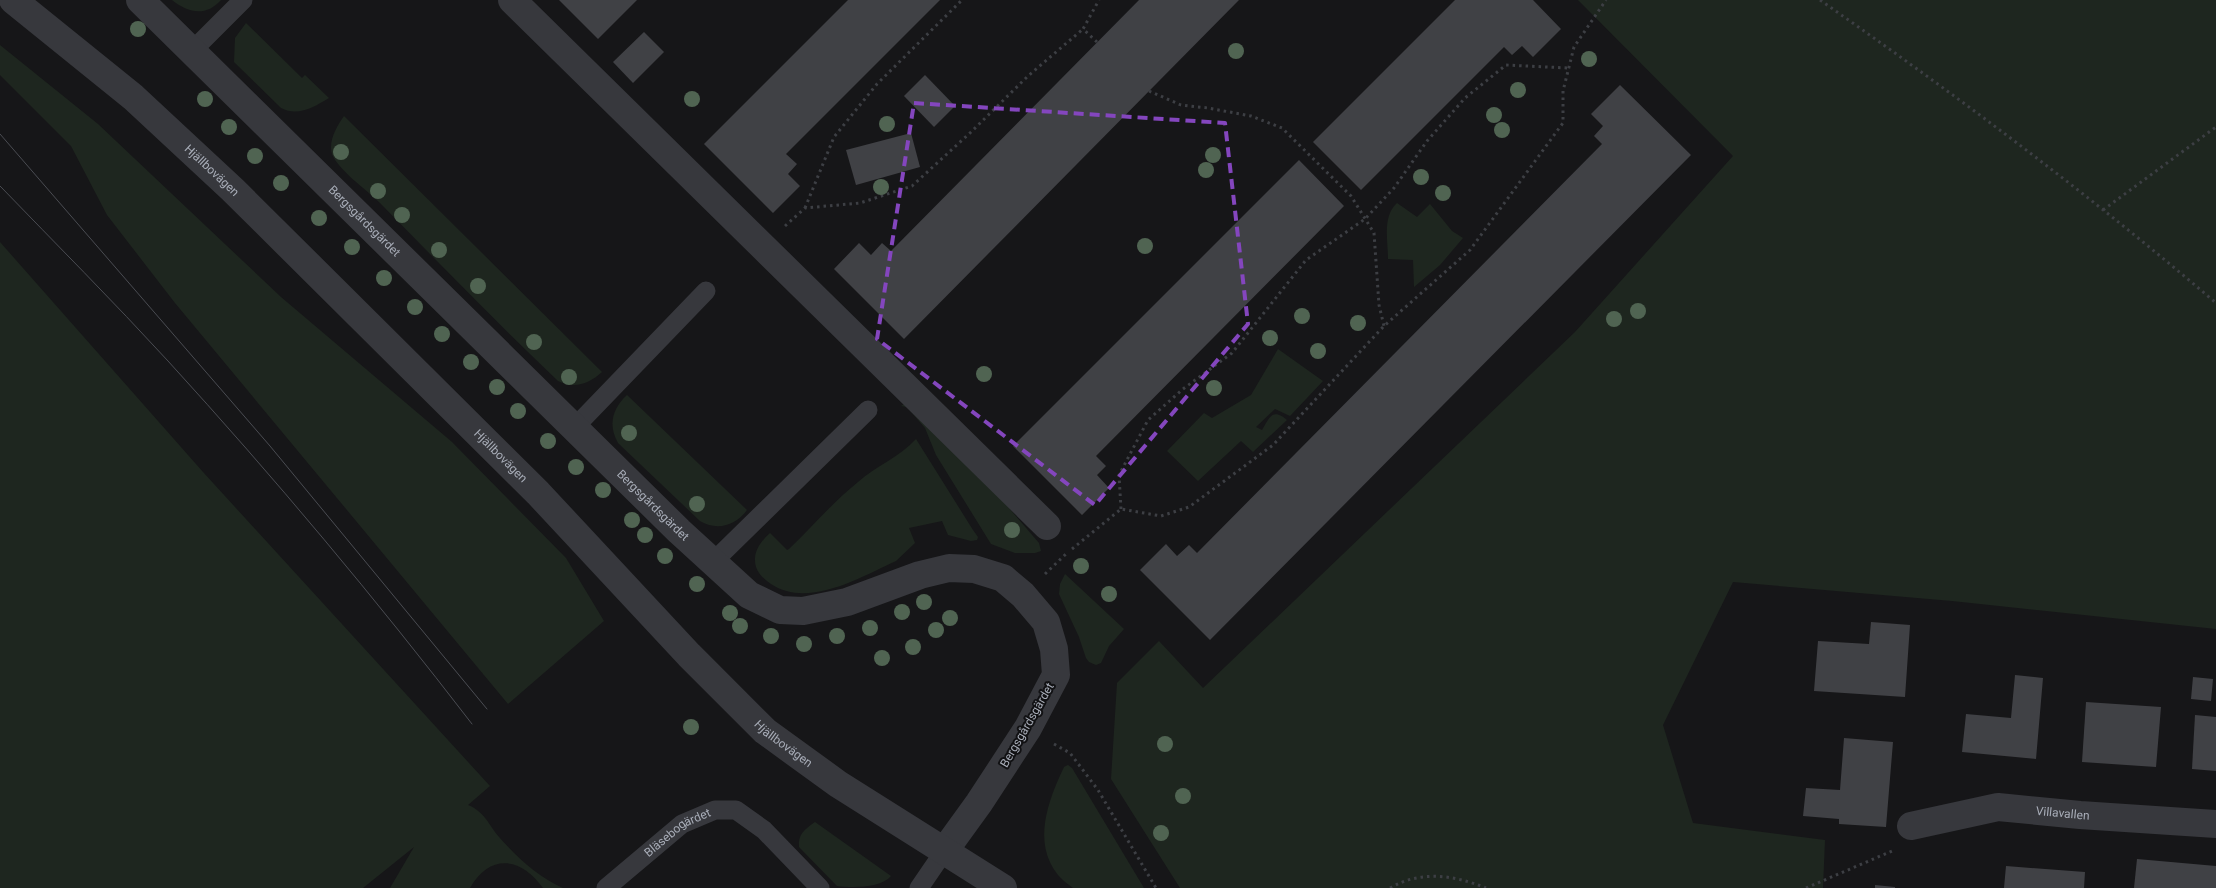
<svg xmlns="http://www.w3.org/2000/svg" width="2216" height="888" font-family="Roboto,sans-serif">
<rect width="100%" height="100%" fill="#161618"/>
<g fill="#1e261f">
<path d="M172 0H221C206 17 188 13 172 0Z"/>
<polygon points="1578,0 2216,0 2216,629 1952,601 1733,582 1663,725 1693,823 1825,840 1823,888 1180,888 1111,779 1117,683 1159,641 1203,688 1575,332 1733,156"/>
<path d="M246 23 302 78 305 75 329 98C314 107 298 117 281 108L234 62 235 38Z"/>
<polygon points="0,45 98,124 281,297 452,442 566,558 604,621 508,704 175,303 107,215 71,146 0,75"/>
<path d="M344 116 602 372C589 384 574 389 558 381 497 323 439 263 380 203 367 190 338 170 332 154 328 141 337 126 344 116Z"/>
<path d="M1397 203 1417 217 1430 204 1452 231 1463 238 1440 265 1414 287 1413 260 1388 259C1388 240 1382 217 1397 203Z"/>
<path d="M0 242 203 472 490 786 468 805C485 812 488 824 499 837 517 857 538 877 563 888H543C521 857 490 853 470 888H390L414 847 363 888H0Z"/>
<path d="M1278 349 1323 381 1290 416 1275 409 1256 427 1262 430C1270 417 1272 408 1287 420L1253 452 1241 441 1198 481 1167 451 1204 413 1212 418 1251 395Z"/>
<path d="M627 395 747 510C735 526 717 531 700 521L618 443C608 425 612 409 627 395Z"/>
<polygon points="909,401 924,409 1039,543 1041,551 1035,553 1015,553 991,544 936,455 925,428 907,407 901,406"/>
<path d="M916 439 973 530 978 537 977 540 971 541 948 535 942 521 909 528 915 543 896 561C861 577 808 609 771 584 765 580 759 575 756 567 752 553 760 542 770 533L787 550 789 549C812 527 833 502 858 482 876 466 900 457 916 439Z"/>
<polygon points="1065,574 1124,629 1109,646 1101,663 1096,665 1089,662 1086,658 1079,637 1059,594 1060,584"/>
<path d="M1068 765 1072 768 1144 888H1073C1068 884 1062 880 1058 875 1032 842 1048 801 1064 767Z"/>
<path d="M815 822 891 876C881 888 853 888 837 886L799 847C798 834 804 830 815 822Z"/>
</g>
<g fill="#404145">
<polygon points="559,0 637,0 598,39"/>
<polygon points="848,0 940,0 786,154 797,164 788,174 800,186 773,213 704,144"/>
<polygon points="1139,0 1239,0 904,339 834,269 859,243 871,255 882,243 891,251"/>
<polygon points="1455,0 1533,0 1561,29 1533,57 1522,46 1512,55 1504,47 1361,190 1313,142"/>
<polygon points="644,32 664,52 633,83 613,62"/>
<polygon points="925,75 955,106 934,127 904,96"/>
<polygon points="1620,85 1691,155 1210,640 1140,570 1166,544 1177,556 1189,545 1197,553 1602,144 1594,136 1603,126 1591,114"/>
<polygon points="911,133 920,167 856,185 846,150"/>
<polygon points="1299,160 1344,206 1096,456 1106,466 1097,475 1109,488 1082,515 1013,446"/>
<polygon points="1871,622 1910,625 1905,697 1814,691 1818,641 1869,644"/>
<polygon points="2015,675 2043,678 2036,759 1962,752 1966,714 2011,718"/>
<polygon points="2193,677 2213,679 2211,701 2191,699"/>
<polygon points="2086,702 2161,707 2156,767 2082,762"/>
<polygon points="2195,715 2216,717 2216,771 2192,769"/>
<polygon points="1844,738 1893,742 1886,827 1839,824 1839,819 1803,816 1806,788 1840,790"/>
<polygon points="2137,859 2216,866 2216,888 2134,888"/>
<polygon points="2006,866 2085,872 2084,888 2004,888"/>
<polygon points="1875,885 1895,887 1895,888 1875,888"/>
</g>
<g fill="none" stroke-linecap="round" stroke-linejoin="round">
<g stroke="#3d3f44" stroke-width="3" stroke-dasharray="2.5 4" stroke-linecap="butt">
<path d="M1820 0C1956 95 2090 195 2216 303"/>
<polyline points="1097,42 1083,29 1099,0"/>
<polyline points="1149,91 1181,105 1208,108 1251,116 1282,128 1351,196 1374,233 1379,305 1384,326"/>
<polyline points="805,208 834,137 877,84 962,0"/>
<polyline points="2103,210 2216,127"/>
<polyline points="785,226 805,208 860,203 912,186 971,132 1028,76 1083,29"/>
<polyline points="1121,509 1119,475 1148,420 1183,389 1232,353 1306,260 1365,219 1394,188 1427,141 1465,98 1506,65 1568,68"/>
<polyline points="1072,549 1121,509 1161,516 1189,507 1273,445 1384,326 1470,250 1563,123 1563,91 1574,47 1606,0"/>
<polyline points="1045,574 1068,552"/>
<polyline points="1054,744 1070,753 1098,790 1156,888"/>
<path d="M1390 888C1421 870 1454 875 1486 888"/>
<polyline points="1806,888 1892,851"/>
</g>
<g stroke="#37383d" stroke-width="19">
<polyline points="192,51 243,0"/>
<polyline points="574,428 706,291"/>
<polyline points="713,562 868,410"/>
<path id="s1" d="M606 888 682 824 715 810H736L764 830 820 888"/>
<polyline points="919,888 945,850"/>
</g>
<polyline stroke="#37383d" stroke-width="28" points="512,0 1047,526"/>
<g stroke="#37383d" stroke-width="28">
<path id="s2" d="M140 0 679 531 749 595 780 610 803 611 847 602 920 575 949 568 974 569 1003 578 1023 595 1046 622 1054 649 1056 675 1028 728 979 803 945 850"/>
<path id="s3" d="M1911 826 1998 807 2080 815 2216 824"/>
</g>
<path stroke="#37383d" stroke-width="28" id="s4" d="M13 0 133 97 233 190 538 493 689 655 765 731 838 784 1003 888"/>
<g stroke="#4a4c52" stroke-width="1">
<polyline points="0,134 270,446 487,709"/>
<path d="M0 186C56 244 113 301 168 361 274 477 376 599 472 724"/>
</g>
</g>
<g fill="#506452">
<circle cx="138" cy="29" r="8"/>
<circle cx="1236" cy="51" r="8"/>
<circle cx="1589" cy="59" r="8"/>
<circle cx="1518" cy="90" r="8"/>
<circle cx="205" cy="99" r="8"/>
<circle cx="692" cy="99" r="8"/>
<circle cx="1494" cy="115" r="8"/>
<circle cx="887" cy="124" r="8"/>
<circle cx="229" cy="127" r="8"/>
<circle cx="1502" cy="130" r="8"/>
<circle cx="341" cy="152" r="8"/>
<circle cx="1213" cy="155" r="8"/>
<circle cx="255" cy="156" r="8"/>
<circle cx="1206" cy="170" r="8"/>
<circle cx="1421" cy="177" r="8"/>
<circle cx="281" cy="183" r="8"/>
<circle cx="881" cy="187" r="8"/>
<circle cx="378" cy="191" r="8"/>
<circle cx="1443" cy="193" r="8"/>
<circle cx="402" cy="215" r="8"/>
<circle cx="319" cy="218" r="8"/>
<circle cx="1145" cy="246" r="8"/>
<circle cx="352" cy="247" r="8"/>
<circle cx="439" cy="250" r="8"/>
<circle cx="384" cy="278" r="8"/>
<circle cx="478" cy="286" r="8"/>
<circle cx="415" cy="307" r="8"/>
<circle cx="1638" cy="311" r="8"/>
<circle cx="1302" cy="316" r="8"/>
<circle cx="1614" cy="319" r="8"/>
<circle cx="1358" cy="323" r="8"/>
<circle cx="442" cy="334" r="8"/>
<circle cx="1270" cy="338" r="8"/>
<circle cx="534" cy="342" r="8"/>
<circle cx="1318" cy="351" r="8"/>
<circle cx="471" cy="362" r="8"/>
<circle cx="984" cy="374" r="8"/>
<circle cx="569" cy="377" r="8"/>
<circle cx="497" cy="387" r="8"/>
<circle cx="1214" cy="388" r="8"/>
<circle cx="518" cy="411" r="8"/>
<circle cx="629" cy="433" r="8"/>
<circle cx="548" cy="441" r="8"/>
<circle cx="576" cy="467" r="8"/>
<circle cx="603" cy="490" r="8"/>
<circle cx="697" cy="504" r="8"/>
<circle cx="632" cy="520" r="8"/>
<circle cx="1012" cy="530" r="8"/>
<circle cx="645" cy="535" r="8"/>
<circle cx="665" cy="556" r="8"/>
<circle cx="1081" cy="566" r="8"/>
<circle cx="697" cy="584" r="8"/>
<circle cx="1109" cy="594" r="8"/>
<circle cx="924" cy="602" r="8"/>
<circle cx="902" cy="612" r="8"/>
<circle cx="730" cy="613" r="8"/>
<circle cx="950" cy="618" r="8"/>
<circle cx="740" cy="626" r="8"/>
<circle cx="870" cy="628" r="8"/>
<circle cx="936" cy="630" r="8"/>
<circle cx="771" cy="636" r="8"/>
<circle cx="837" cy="636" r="8"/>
<circle cx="804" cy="644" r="8"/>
<circle cx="913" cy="647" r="8"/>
<circle cx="882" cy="658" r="8"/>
<circle cx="691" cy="727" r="8"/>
<circle cx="1165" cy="744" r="8"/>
<circle cx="1183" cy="796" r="8"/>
<circle cx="1161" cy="833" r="8"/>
</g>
<path fill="none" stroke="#8446be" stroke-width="4" stroke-dasharray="10 6" stroke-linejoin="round" d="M914 103 1225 123 1248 324 1095 505 877 339Z"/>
<g text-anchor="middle" stroke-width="4" stroke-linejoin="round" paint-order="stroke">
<g font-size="12" fill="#a8adb8" stroke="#111113">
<text dy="4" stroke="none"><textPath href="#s4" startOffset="262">Hjällbovägen</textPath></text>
<text dy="4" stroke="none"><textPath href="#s2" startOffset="315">Bergsgårdsgärdet</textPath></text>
<text dy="4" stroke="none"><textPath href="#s4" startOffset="668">Hjällbovägen</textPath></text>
<text dy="4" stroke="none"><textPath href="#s2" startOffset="720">Bergsgårdsgärdet</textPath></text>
<text transform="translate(1027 725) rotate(-60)" y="4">Bergsgårdsgärdet</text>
<text dy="4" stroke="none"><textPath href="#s4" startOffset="1072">Hjällbovägen</textPath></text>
<text dy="4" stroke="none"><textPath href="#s3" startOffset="154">Villavallen</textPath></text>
<text dy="4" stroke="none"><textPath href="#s1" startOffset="91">Bläsebogärdet</textPath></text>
</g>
</g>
</svg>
